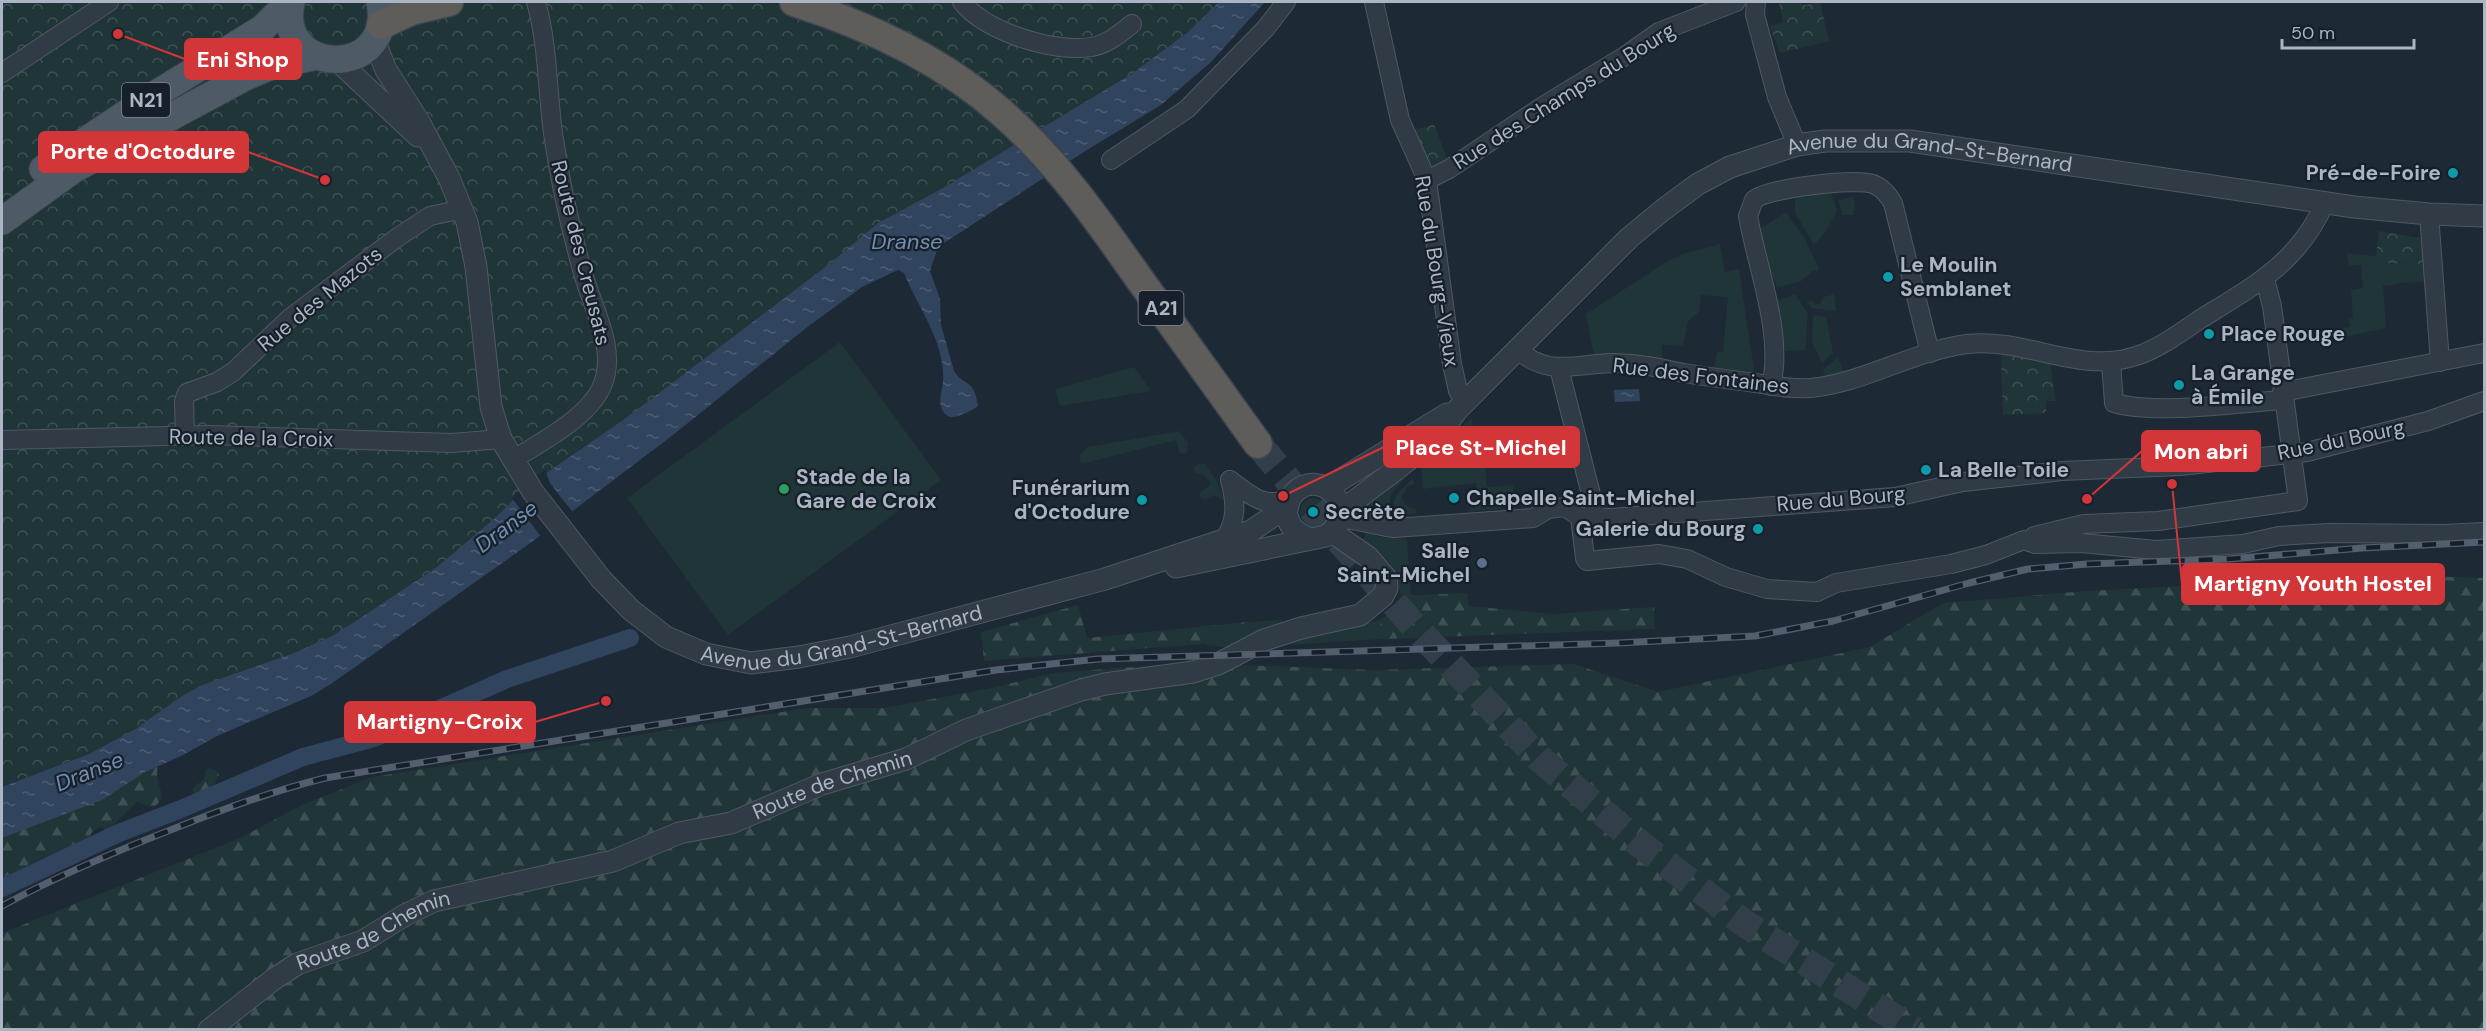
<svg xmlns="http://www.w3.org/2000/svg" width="2486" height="1031" font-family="'DM Sans',sans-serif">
<defs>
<pattern id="forest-firs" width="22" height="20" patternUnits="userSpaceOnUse" patternTransform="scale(1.5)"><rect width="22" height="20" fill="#203537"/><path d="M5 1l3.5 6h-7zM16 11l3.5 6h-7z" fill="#3e5052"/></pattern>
<pattern id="park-crowns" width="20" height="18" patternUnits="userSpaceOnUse" patternTransform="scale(1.5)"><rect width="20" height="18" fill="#203537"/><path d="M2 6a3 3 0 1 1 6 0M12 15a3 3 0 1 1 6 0" fill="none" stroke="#3e5052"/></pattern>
<pattern id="water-ripples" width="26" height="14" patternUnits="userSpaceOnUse" patternTransform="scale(1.5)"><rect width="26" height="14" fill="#30445e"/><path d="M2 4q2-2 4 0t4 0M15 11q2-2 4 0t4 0" fill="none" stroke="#4b5d73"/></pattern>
</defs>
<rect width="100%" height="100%" fill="#1e2936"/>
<g fill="#203537">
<polygon points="1830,189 1837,211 1826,231 1814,245 1795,213 1795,195"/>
<polygon points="1853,197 1855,203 1853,215 1842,215 1838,200"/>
<polygon points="1786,212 1805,239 1819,269 1817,271 1814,270 1800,282 1777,287 1764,256 1758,230"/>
<polygon points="1720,244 1725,272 1739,269 1755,377 1714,369 1717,352 1723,352 1728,297 1701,295 1699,312 1688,321 1683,346 1662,345 1663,360 1594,357 1586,314 1668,261 1686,253"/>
<polygon points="2347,253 2376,256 2382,263 2428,264 2428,282 2403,283 2383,286 2386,328 2340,338 2341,328 2350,327 2349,319 2353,318 2351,290 2363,288 2361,265 2349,266"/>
<polygon points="1795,294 1808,314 1805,350 1785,351 1774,302"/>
<polygon points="1834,294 1836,311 1811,308 1807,302 1812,300 1815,304 1820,304 1824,297"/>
<polygon points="1813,315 1826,317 1833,353 1822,363 1812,342"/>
<polygon points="840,342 941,480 728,635 627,498"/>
<polygon points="1838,357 1844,373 1825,378 1823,370"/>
<polygon points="1134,367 1151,391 1060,406 1055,389"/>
<polygon points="1471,418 1477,458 1484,457 1487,487 1513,485 1515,507 1470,511 1469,508 1477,507 1484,501 1484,494 1477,489 1476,483 1423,489 1421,468"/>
<polygon points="1179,431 1188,443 1187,452 1184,454 1180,453 1176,440 1081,464 1079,455 1088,447"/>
<polygon points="1200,463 1205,464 1217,481 1225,501 1214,495 1205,500 1199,497 1200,492 1209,486 1210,482 1205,476 1194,472 1195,466"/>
<polygon points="1410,471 1391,495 1389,507 1380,517 1365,514 1364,506"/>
<polygon points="1413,478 1414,484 1408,486 1402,496 1405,505 1416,509 1417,513 1410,514 1395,508 1393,502 1398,493"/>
<circle cx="1314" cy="512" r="14"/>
<path d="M1367 533 1380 537 1407 539 1411 596H1401C1394 561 1390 561 1362 540Z"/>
<polygon points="1282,620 1283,623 1228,648 1202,644 1206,638 1247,622"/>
<polygon points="1380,620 1382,639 1270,646"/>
</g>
<g fill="url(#forest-firs)">
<polygon points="2386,575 2484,578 2484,1029 2,1030 2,933 238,839 302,805 372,777 807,708 884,708 992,688 1052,673 1189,663 1373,670 1574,664 1658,692 1870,647 1943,603 2087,591"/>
<path d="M1467 593 1469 606 1552 614 1654 607 1655 629 1382 639 1380 620C1390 614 1398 608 1401 596Z"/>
<polygon points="1078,605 1087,638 1247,622 1206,638 1202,644 984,661 981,632"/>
<path d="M159 756C159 762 157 770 157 776 158 789 168 796 154 807L137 802 115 823V828L119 830 189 803 193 795V788L204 779 206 770 210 768 218 772 219 775 211 791 219 796 220 800 198 806 136 832C127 834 120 841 110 840L106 836 104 829 100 827 92 832 88 840 78 850 42 858 2 878V834Z"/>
</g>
<g fill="url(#park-crowns)">
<polygon points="2,2 1235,2 1220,20 795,307 338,654 2,810"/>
<polygon points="1779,2 1798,2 1805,5 1820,2 1829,41 1780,53 1770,26 1783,22"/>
<path d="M1434 124 1449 164 1441 168C1423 165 1416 146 1408 132Z"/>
<polygon points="2379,231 2425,239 2428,264 2381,263 2376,256"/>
<polygon points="2001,354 2050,362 2056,401 2046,401 2046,413 2003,415"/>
</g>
<g fill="url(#water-ripples)">
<path d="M1219 2H1265L1211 62 1161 105 1082 153 938 247 930 271 940 299 941 325 954 371C965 388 974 377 978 406 973 410 954 420 948 416 935 407 942 393 943 382 946 343 918 308 904 273L898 270 862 287 806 328 673 435 529 544 331 684 311 696 219 735 181 756 145 772 102 800 2 838V787L89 754 134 730 182 696 200 686 294 653 332 636 359 619 437 567 494 519 529 485 626 418 828 265 878 223 943 188 1133 73 1188 32Z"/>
<polygon points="1639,389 1640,401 1615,402 1614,390"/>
</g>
<polygon fill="#1e2936" points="545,470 550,483 574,514 542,538 512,498 527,483"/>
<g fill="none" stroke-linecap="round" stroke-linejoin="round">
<polyline stroke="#30445e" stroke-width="18" points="2,888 119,833 181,809 303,757 374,738 507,679 630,638"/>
<polyline stroke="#333e4b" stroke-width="28" stroke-dasharray="28 14" stroke-linecap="butt" points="1258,444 1318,516 1414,626 1539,758 1640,844 1744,923 1914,1030"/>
<g stroke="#4f5865" stroke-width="20">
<g id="minor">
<path d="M962 2C986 32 1054 53 1091 47 1107 45 1120 33 1132 24"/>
<polyline points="1374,2 1400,120 1427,180 1452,364 1458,391 1466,401"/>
<polyline points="1756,2 1755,15 1777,97 1797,145"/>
<polyline points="2,73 109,2"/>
<polyline points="1111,160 1187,109 1266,28 1286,2"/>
<polyline points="1427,180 1449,169 1543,106 1625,56 1659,32 1736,2"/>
<polyline points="2429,214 2440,362"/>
<path d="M1518 350C1548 377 1576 364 1612 363 1637 363 1660 368 1684 373 1708 377 1732 380 1756 383 1774 386 1790 389 1810 388 1864 383 1913 351 1967 344 2025 337 2078 375 2136 356 2158 349 2180 333 2199 320 2252 287 2300 262 2325 202"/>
<path d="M2111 362 2114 403C2157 415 2237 403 2283 400"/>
<polyline points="1559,368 1597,518"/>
<path d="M1771 386C1784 335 1757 268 1748 216L1754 200C1767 188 1856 178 1873 184 1883 188 1888 195 1893 203L1930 353"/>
<polyline points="2282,392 2484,353"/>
<polyline points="185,435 184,401 187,393 217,382 233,372 290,318 398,237 430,216 463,209"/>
<polyline points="2,440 209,435 452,443 501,439"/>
<path d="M512 460C540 443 589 417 602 386 617 352 595 312 585 280 571 232 560 182 553 133 547 89 548 44 536 2"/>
<path d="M1230 480C1252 496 1262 508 1290 499"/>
<polyline points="1580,517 1585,558 1587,561 1659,554 1687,559 1726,577 1767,589 1817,592 1836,583 1951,564 1986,555 2024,540 2035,544 2081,543 2156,550 2243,544 2279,536 2329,533 2444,534 2484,532"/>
<path d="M1340 518C1359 520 1375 526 1394 528L1533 518 1548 509 1565 507 1580 517 1611 518 1895 497 1963 482 2062 471 2180 466 2307 452 2428 421 2484 401"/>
<polyline points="2034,536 2084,524 2158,521 2298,501 2272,306 2265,279"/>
<path d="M1225 539C1237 519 1236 502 1230 480"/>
</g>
</g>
<g stroke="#4f5865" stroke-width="23">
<g id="tertiary">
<path id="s1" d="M374 40 386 70 418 120 449 178 467 222 476 267 491 407 501 439 533 492 601 579 631 610 666 637 706 654 751 663 799 657 850 647 1105 579 1251 531 1288 506"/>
<polyline points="338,61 418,136"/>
<polyline points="1327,488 1447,414"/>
<path id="s2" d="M1341 512C1381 478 1428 452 1458 409L1629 238 1664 209 1698 184 1730 167 1797 145 1825 141H1910L2354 207 2429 214 2484 216"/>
<path d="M1176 567 1326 536C1363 511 1321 465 1294 493 1289 499 1286 507 1287 515 1289 527 1297 534 1308 538"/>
<path id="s3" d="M209 1030 274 979 297 964 363 941 405 915 434 901 613 861 679 833 731 823 822 784 906 759 966 730 1081 690 1105 684 1193 672 1218 664 1264 640 1301 628 1360 615 1383 596 1387 588 1386 578 1368 557 1332 532"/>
</g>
</g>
<g stroke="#3b4450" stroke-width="29">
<g id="primary">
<path d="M291 2C275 77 395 80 380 2"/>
<polyline points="43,169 148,99 263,28 289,2"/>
<polyline points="2,221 74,169 245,77 271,66 317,56"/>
</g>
</g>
<g stroke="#3c4551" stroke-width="31">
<g id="trunk">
<path d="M794 2C869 26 942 60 1001 112 1056 160 1097 219 1138 277 1178 332 1218 388 1258 444"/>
<polyline points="381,25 411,11 449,2"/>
</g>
</g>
<use href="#minor" stroke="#313b46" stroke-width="18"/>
<use href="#tertiary" stroke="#313b46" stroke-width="21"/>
<use href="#primary" stroke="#4f5a67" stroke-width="27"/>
<use href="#trunk" stroke="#5e5d5a" stroke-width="28"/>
<g stroke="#535f6e" stroke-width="7">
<path id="rail" d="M2 906C57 876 114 852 173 829 223 809 272 791 325 778L996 670 1098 659 1618 643 1755 636 1833 621 1969 583 2028 569 2087 564 2229 559 2362 548 2484 542"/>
</g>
<use href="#rail" stroke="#17202a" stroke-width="4.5" stroke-dasharray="14" stroke-linecap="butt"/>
</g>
<g fill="#0f9aa8" stroke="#17202a" stroke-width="2">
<circle cx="2453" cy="173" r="6"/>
<circle cx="1888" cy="277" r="6"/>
<circle cx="2209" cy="334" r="6"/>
<circle cx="2179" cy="385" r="6"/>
<circle cx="1926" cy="470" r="6"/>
<circle cx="1454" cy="498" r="6"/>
<circle cx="1142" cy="500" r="6"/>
<circle cx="1313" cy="512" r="6"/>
<circle cx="1758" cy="529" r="6"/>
</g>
<circle fill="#2e9e5b" stroke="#17202a" stroke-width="2" cx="784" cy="489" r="6"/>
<circle fill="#5c6f8a" stroke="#17202a" stroke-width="2" cx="1482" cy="563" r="6"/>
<g text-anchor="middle" stroke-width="4.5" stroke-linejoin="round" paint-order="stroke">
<g fill="#17202a" stroke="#7f8896" stroke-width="1.5">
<rect x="122" y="83" width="48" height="34" rx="4.5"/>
<rect x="1138.5" y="291" width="45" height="34" rx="4.5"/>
</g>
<g font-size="20" font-weight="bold" fill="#abb5c4">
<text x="146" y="107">N21</text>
<text x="1161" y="315">A21</text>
</g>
<g font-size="21" fill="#abb5c4" stroke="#17202a">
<text transform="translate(1564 96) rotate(-32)" y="7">Rue des Champs du Bourg</text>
<text dy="7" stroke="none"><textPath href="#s2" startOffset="726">Avenue du Grand-St-Bernard</textPath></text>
<text transform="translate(581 253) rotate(76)" y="7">Route des Creusats</text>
<text transform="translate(1437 271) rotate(81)" y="7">Rue du Bourg-Vieux</text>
<text transform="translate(320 299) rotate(-39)" y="7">Rue des Mazots</text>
<text transform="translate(1701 376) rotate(7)" y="7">Rue des Fontaines</text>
<text transform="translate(251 438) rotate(1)" y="7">Route de la Croix</text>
<text transform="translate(2341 440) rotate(-12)" y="7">Rue du Bourg</text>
<text transform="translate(1841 499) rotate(-5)" y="7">Rue du Bourg</text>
<text dy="7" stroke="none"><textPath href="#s1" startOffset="867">Avenue du Grand-St-Bernard</textPath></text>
<text dy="7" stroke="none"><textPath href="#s3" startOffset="678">Route de Chemin</textPath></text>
<text dy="7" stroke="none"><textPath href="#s3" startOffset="194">Route de Chemin</textPath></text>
</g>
<g font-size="21" font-weight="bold" fill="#abb5c4" stroke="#17202a" text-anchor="start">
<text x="2441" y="180" text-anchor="end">Pré-de-Foire</text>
<text x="1900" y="272">Le Moulin<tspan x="1900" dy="24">Semblanet</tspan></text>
<text x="2221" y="341">Place Rouge</text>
<text x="2191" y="380">La Grange<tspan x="2191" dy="24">à Émile</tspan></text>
<text x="1938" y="477">La Belle Toile</text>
<text x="796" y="484">Stade de la<tspan x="796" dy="24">Gare de Croix</tspan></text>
<text x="1130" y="495" text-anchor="end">Funérarium<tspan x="1130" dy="24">d'Octodure</tspan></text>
<text x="1466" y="505">Chapelle Saint-Michel</text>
<text x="1325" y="519">Secrète</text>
<text x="1746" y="536" text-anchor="end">Galerie du Bourg</text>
<text x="1470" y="558" text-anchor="end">Salle<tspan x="1470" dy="24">Saint-Michel</tspan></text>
</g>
<g font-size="22" font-style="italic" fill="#728dae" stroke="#17202a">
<text x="907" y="249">Dranse</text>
<text transform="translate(506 526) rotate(-37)" y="8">Dranse</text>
<text transform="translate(89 771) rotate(-22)" y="8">Dranse</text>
</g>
</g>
<path fill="none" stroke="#d23638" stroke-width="2" d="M118 34L185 59M325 180L248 152M1283 496L1384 447M2087 499L2142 451M2172 484L2182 584M606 701L535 722"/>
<g fill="#d23638" stroke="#17202a" stroke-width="2">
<circle cx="118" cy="34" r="6"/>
<circle cx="325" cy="180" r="6"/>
<circle cx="1283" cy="496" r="6"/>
<circle cx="2087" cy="499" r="6"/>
<circle cx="2172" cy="484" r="6"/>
<circle cx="606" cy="701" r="6"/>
</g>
<g fill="#d23638" stroke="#d23638" stroke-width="2">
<rect x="185" y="39" width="116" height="40" rx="6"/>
<rect x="39" y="132" width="209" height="40" rx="6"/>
<rect x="1384" y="427" width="195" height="40" rx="6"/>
<rect x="2142" y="431" width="118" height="40" rx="6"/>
<rect x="2182" y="564" width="262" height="40" rx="6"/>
<rect x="345" y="702" width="190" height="40" rx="6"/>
</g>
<g font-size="22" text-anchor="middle" font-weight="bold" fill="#fff">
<text x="243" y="67">Eni Shop</text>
<text x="143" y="159">Porte d'Octodure</text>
<text x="1481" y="455">Place St-Michel</text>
<text x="2201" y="459">Mon abri</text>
<text x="2313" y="591">Martigny Youth Hostel</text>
<text x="440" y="729">Martigny-Croix</text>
</g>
<rect width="2486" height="1031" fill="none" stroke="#abb5c4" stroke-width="6"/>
<path d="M2282 39v9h132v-9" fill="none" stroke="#abb5c4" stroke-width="3"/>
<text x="2291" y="39" font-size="18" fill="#abb5c4" stroke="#17202a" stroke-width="4.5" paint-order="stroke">50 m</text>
</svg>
